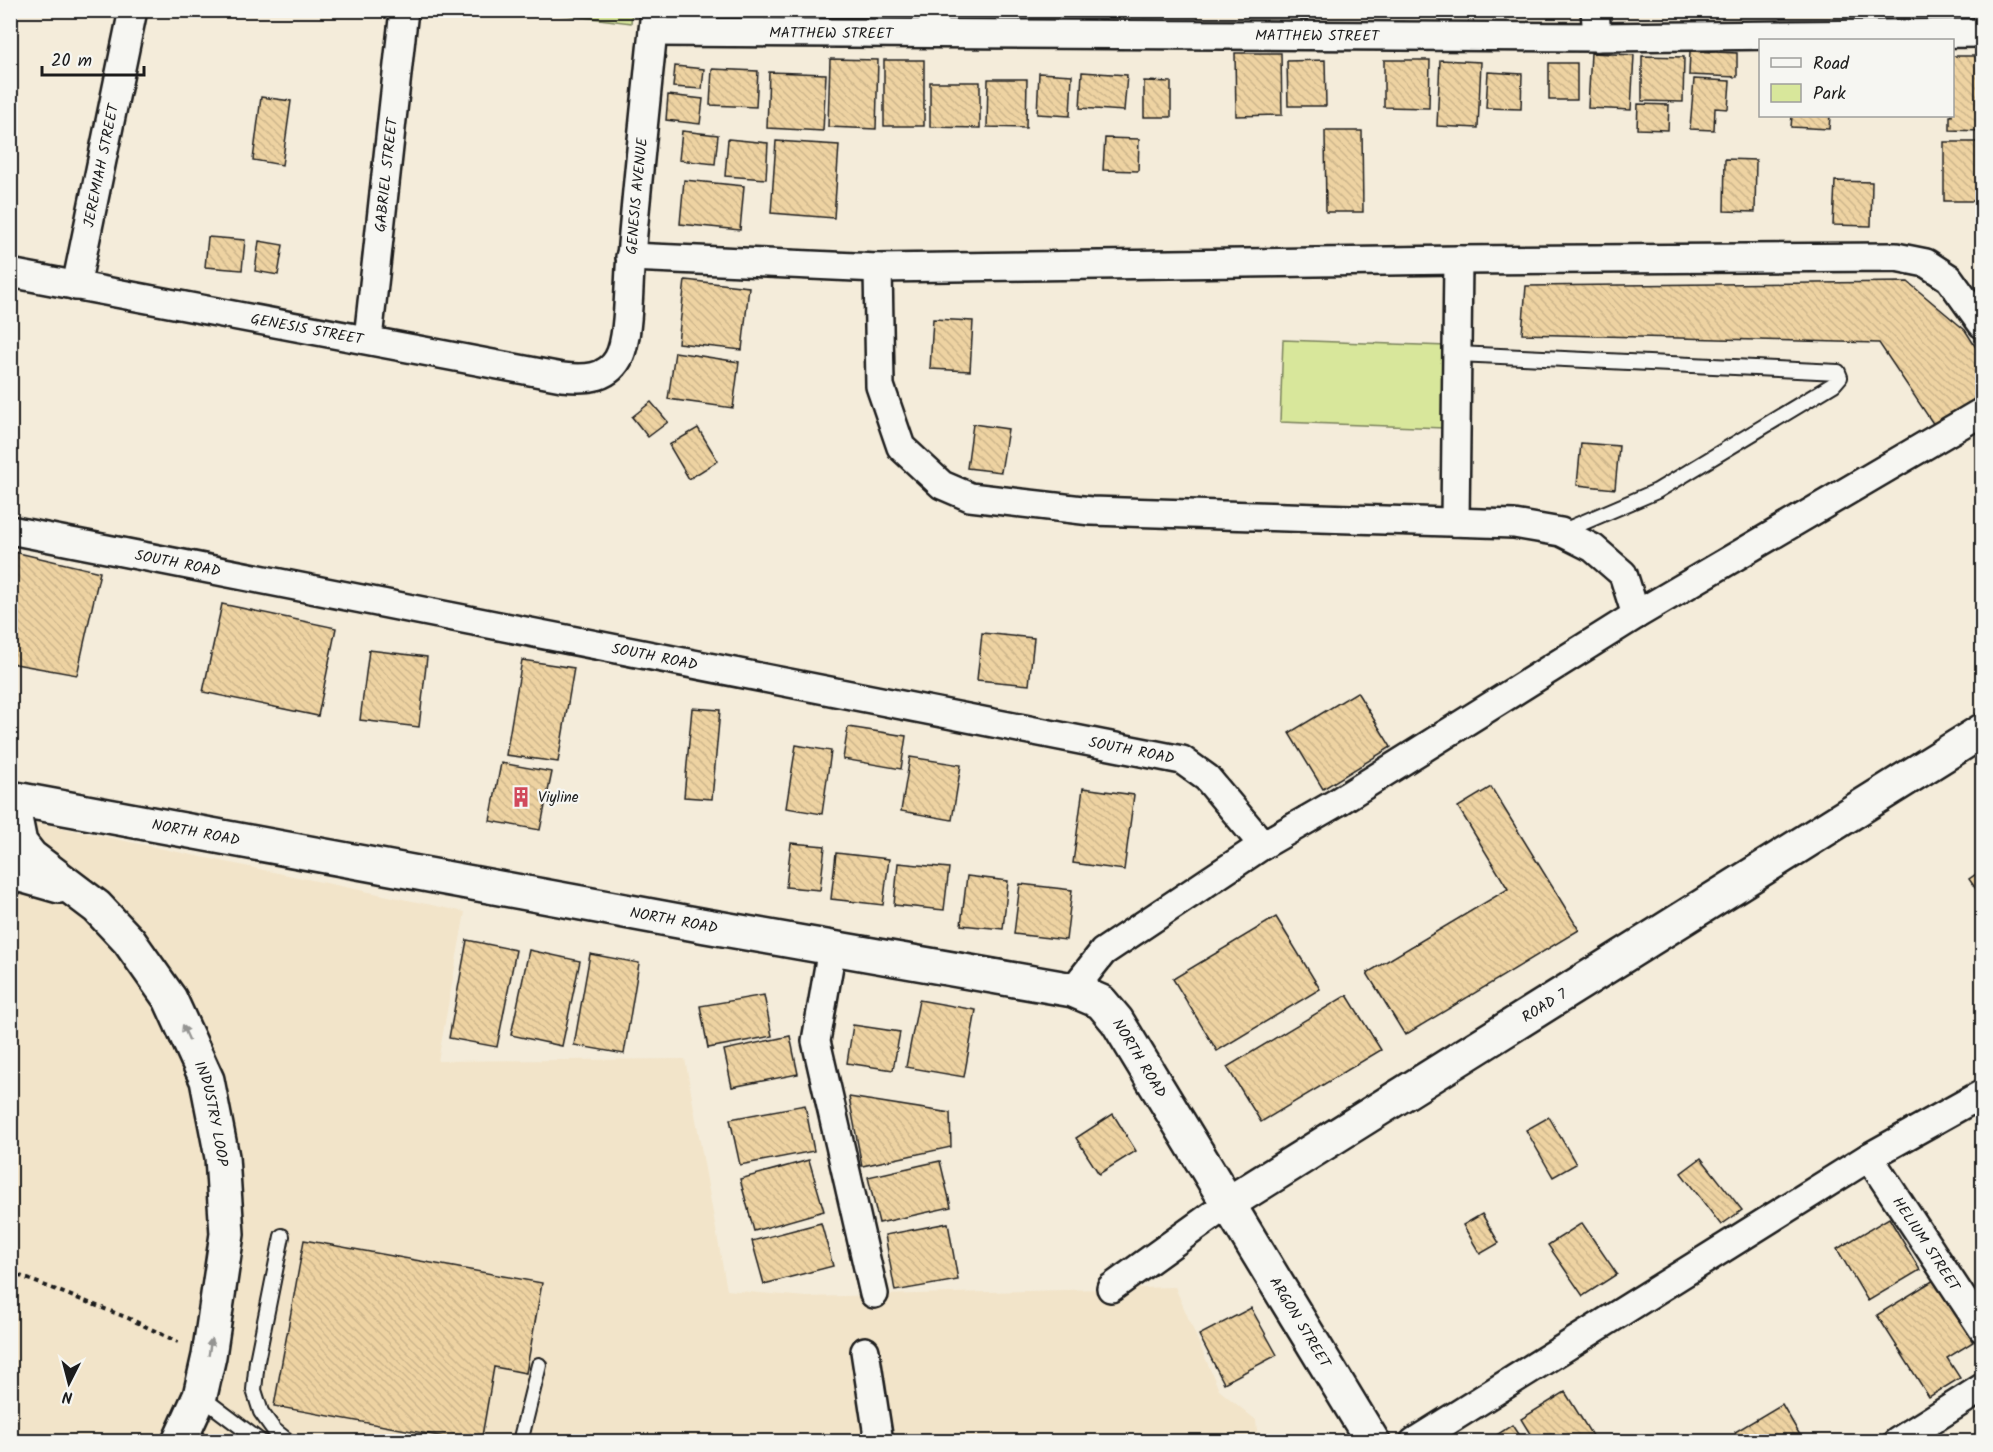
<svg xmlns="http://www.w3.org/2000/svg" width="1993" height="1452" font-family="Kalam,sans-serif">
<defs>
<pattern id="building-back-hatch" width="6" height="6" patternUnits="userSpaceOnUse" patternTransform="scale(1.5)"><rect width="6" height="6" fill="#eed3a2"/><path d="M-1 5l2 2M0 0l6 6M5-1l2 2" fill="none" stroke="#ccb58b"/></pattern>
</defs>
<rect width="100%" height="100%" fill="#f4ecda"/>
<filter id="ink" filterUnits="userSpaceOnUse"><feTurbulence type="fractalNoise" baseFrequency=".0167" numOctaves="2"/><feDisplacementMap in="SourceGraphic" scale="12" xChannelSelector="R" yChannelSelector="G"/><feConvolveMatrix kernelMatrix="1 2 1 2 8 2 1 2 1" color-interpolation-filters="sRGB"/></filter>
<g filter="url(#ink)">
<polygon fill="#f2e4c9" points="10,817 465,912 438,1061 685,1059 727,1290 806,1297 1175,1287 1219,1390 1256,1420 1258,1441 11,1441"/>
<g fill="#d8e79b" stroke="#7a825c" stroke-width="1.5">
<polygon points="533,11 632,10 632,11 631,23"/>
<polygon points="1283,340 1447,346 1444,428 1280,422"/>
</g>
<g fill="url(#building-back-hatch)" stroke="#1c1c1c" stroke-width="1.5">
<polygon points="685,10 758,10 758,17 685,15"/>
<rect x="811" y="10" width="18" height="6"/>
<rect x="968" y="10" width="50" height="8"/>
<rect x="1071" y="10" width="42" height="6"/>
<polygon points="1142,10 1186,10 1186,15 1143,17"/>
<polygon points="1690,51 1737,53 1737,77 1689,75"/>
<polygon points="1235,53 1281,53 1282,115 1236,116"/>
<polygon points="1591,53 1634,55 1631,110 1588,108"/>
<polygon points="1642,56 1684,57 1683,102 1642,101"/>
<polygon points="1952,56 1982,56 1982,131 1950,130 1950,116 1952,116"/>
<polygon points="830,59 878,60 876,129 828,127"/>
<rect x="884" y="60" width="40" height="66"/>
<polygon points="1325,60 1326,106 1288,106 1287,61"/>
<polygon points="1384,60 1430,60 1429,108 1384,107"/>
<polygon points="1440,60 1481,62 1478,128 1437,126"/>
<rect x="1549" y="63" width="28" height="37"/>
<polygon points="675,66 704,69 702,89 673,87"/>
<polygon points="712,69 758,71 756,107 710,105"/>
<polygon points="769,72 826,74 823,131 767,128"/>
<polygon points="1082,72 1127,75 1124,111 1080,108"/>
<polygon points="1488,72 1522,74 1521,109 1486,108"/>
<polygon points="1039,73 1072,75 1070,116 1037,114"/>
<polygon points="988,79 1027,79 1026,128 987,127"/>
<polygon points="1694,79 1730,81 1728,109 1715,108 1714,130 1690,129"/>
<polygon points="1144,81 1171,82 1171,117 1144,117"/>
<polygon points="930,82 980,82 980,128 930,127"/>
<polygon points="668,95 703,99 700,124 666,120"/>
<polygon points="261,97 291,101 282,165 253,160"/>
<polygon points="1638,104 1669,105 1668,130 1637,129"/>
<polygon points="1792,116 1830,116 1829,129 1791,127"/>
<polygon points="682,131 718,135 715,164 679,160"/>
<polygon points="1325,131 1362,131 1363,212 1326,212"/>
<polygon points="1105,138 1139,139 1138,171 1103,170"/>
<polygon points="728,139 768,143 766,179 725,176"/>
<polygon points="776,141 839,145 834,218 771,213"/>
<rect x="1944" y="142" width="38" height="59"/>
<polygon points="1725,159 1756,160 1755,212 1724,211"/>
<polygon points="684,180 744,186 740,230 680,224"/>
<polygon points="1835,181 1872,182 1871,226 1833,225"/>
<polygon points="208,237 245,240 242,270 205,267"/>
<polygon points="259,241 283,245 278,275 255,271"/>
<polygon points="685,280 749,287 742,350 678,343"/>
<polygon points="1908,282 1965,330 1982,357 1982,403 1938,431 1879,343 1522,334 1526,286"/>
<polygon points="933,319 973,321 970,371 930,369"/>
<polygon points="675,352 739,362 733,408 668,399"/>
<polygon points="651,402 668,422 648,437 632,417"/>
<polygon points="973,424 1008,429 1001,472 967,468"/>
<polygon points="698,428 718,461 689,479 669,445"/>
<polygon points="1581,443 1619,446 1615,489 1577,485"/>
<polygon points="10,551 100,572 77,675 10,663"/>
<polygon points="222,604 336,628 318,716 203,692"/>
<polygon points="982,633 1034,638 1029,685 977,680"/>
<polygon points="369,650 427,657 419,727 360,720"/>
<polygon points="522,660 574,668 558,762 506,755"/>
<polygon points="1357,692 1391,747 1323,789 1289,733"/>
<polygon points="692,708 720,710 712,799 684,797"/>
<polygon points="848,727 906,736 901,769 843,759"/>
<polygon points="796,745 831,751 822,814 786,808"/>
<polygon points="910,757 961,765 952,820 901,811"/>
<polygon points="501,763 552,772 540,830 490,821"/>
<polygon points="1491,787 1579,930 1405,1035 1367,973 1508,889 1458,807"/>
<polygon points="1083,788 1134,795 1124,870 1073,863"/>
<polygon points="791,843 825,846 820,890 786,887"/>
<polygon points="836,853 889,859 883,905 831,899"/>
<polygon points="898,863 949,868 944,910 894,905"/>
<polygon points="1982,870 1982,898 1969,879"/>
<polygon points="967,876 1008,881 1003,929 961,925"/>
<polygon points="1020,884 1072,890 1066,940 1014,934"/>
<polygon points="1276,917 1320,989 1217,1051 1173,979"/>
<polygon points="467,940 516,950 497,1047 449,1038"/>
<polygon points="529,950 580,961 562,1046 511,1035"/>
<polygon points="590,954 639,963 624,1054 574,1045"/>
<polygon points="764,995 772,1036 708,1048 700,1006"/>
<polygon points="1347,995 1381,1050 1261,1122 1227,1067"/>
<polygon points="919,1000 976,1010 964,1077 906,1067"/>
<polygon points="853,1025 900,1032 893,1070 847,1063"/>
<polygon points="790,1036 798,1074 732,1087 724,1050"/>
<polygon points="849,1097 950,1113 951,1147 862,1166"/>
<polygon points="805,1105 814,1151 740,1165 730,1119"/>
<polygon points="1113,1114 1136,1151 1099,1174 1076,1138"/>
<polygon points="1549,1117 1576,1164 1553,1177 1526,1130"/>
<polygon points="1701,1158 1742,1210 1721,1225 1681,1173"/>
<polygon points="809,1160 824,1211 754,1231 740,1179"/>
<polygon points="940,1161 951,1207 879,1223 868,1177"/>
<polygon points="1482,1214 1499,1243 1480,1254 1463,1225"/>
<polygon points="1889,1218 1920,1270 1868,1301 1837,1249"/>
<polygon points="821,1223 833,1266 764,1284 752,1241"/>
<polygon points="948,1223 958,1280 895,1291 885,1235"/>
<polygon points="1582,1223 1617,1274 1583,1296 1548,1245"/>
<polygon points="304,1240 542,1283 526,1373 494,1367 481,1442 472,1442 274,1406"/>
<polygon points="1934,1280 1973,1342 1947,1358 1960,1378 1929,1397 1877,1315"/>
<polygon points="1251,1308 1277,1355 1224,1383 1199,1335"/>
<polygon points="1565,1392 1596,1442 1535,1442 1521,1419"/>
<polygon points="1782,1404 1804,1442 1741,1442 1735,1432"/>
<polygon points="1512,1425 1523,1442 1486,1442"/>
</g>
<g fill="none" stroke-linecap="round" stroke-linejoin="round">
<g stroke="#1c1c1c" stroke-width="18">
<g id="lane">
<polyline points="1457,354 1838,372 1840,377 1834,384 1657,491 1561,532"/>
<polyline points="282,1236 257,1361 254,1390 261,1412 274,1430 289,1442"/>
<polyline points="200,1396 261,1442"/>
<polyline points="520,1442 539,1365"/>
</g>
</g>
<g stroke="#1c1c1c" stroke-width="32">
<g id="street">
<polyline points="1595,10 1597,37"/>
<path id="s1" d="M653 32 1597 37 1982 33"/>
<polyline points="630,257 878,268 1458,260 1896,257 1926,263 1949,278 1982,324"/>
<polyline points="878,268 880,386 901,447 942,485 970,497 1091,511 1514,524 1561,532 1593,548 1623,574 1636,615"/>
<path id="s2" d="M10 273 562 377C583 379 606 380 618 359 630 339 628 281 631 256 638 174 647 92 655 10"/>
<path id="s3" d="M76 286 133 10"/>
<path id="s4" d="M368 339 404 10"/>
<polyline points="1455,522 1458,260"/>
<path id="s5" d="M10 530 1182 760 1207 778 1263 845"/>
<polyline points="832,948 816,1041 874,1294"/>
<polyline points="1073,990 1103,952 1263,845 1336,803 1636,615 1982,412"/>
<path id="s6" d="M1869 1157 1982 1328"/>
<polyline points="1111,1288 1229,1203"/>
<polyline points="865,1351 879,1442"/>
<polyline points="1414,1442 1869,1157 1982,1094"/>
<polyline points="1897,1442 1982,1388"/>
</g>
</g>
<g stroke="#1c1c1c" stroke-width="38">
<g id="secondary">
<path id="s7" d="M10 798 706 926 1073 990 1101 1002 1117 1021 1373 1442"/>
<path id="s8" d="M11 798 20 843 31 857 97 907 129 941 170 999 207 1080 222 1157 227 1234 209 1356 200 1396 179 1442"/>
<polyline points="10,872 59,886"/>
<path id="s9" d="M1229 1203 1982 731"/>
</g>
</g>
<polyline stroke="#1c1c1c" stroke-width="4" stroke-dasharray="4.5 4.5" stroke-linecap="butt" points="10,1272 128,1318 178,1342"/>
<use href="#lane" stroke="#f6f6f2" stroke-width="14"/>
<use href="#street" stroke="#f6f6f2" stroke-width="27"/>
<use href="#secondary" stroke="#f6f6f2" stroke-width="33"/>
</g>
<defs><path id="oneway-solid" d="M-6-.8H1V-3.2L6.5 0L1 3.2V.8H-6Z" transform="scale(1.5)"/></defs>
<g fill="#949492">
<use href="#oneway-solid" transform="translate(186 1033) rotate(-114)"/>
<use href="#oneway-solid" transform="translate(210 1347) rotate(-81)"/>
</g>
</g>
<defs>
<g id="building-bare" transform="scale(1.62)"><path d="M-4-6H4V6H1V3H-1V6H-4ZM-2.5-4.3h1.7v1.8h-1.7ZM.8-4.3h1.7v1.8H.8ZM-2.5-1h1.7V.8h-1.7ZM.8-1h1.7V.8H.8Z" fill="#d1495b" stroke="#f6f6f2" stroke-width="2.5" paint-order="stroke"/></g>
</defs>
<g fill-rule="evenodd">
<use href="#building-bare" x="521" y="797"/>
</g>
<g text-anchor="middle" stroke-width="4.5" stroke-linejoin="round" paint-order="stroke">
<g font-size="15" fill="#1c1c1c" stroke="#f6f6f2">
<text dy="5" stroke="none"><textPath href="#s1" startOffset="178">MATTHEW STREET</textPath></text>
<text dy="5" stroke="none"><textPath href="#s1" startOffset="664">MATTHEW STREET</textPath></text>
<text dy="5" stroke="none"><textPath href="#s3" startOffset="123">JEREMIAH STREET</textPath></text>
<text dy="5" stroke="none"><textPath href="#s4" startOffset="165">GABRIEL STREET</textPath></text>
<text dy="5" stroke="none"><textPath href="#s2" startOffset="789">GENESIS AVENUE</textPath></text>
<text dy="5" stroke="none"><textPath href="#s2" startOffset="302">GENESIS STREET</textPath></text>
<text dy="5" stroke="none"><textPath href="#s5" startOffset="171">SOUTH ROAD</textPath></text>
<text dy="5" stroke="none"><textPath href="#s5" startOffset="657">SOUTH ROAD</textPath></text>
<text dy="5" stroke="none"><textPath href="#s5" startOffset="1143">SOUTH ROAD</textPath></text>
<text dy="5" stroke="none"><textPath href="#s7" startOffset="189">NORTH ROAD</textPath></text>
<text dy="5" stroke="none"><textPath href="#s7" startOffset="675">NORTH ROAD</textPath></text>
<text dy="5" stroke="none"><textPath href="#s9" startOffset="372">ROAD 7</textPath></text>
<text dy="5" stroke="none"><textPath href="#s7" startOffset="1179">NORTH ROAD</textPath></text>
<text dy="5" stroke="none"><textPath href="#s8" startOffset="387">INDUSTRY LOOP</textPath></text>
<text dy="5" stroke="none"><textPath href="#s6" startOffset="104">HELIUM STREET</textPath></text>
<text dy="5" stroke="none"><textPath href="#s7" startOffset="1488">ARGON STREET</textPath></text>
</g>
<g font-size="15" fill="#1c1c1c" stroke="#f6f6f2" text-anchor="start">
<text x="538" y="802">Viyline</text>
</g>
</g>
<rect width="1993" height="1452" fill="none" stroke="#f6f6f2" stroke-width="36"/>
<rect x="18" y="18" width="1957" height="1416" fill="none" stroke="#1c1c1c" stroke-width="2" filter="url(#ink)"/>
<rect x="1759" y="39" width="195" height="78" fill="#f6f6f2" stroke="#9f9f9c" stroke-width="1.5"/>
<rect x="1771" y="58" width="30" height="9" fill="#f6f6f2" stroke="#9f9f9c" stroke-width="1.5"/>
<text x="1813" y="69" font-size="18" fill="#1c1c1c">Road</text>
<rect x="1771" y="84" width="30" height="18" fill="#d8e79b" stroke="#9f9f9c" stroke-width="1.5"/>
<text x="1813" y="99" font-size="18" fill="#1c1c1c">Park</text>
<g transform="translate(69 1383) rotate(186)" stroke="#f6f6f2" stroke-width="4.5" paint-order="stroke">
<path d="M0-4.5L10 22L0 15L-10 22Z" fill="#1c1c1c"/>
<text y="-9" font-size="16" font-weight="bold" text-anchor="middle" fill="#1c1c1c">N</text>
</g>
<path d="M42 66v9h102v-9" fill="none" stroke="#1c1c1c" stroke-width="3"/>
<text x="51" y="66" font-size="18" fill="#1c1c1c" stroke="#f6f6f2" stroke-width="4.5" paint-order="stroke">20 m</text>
</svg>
